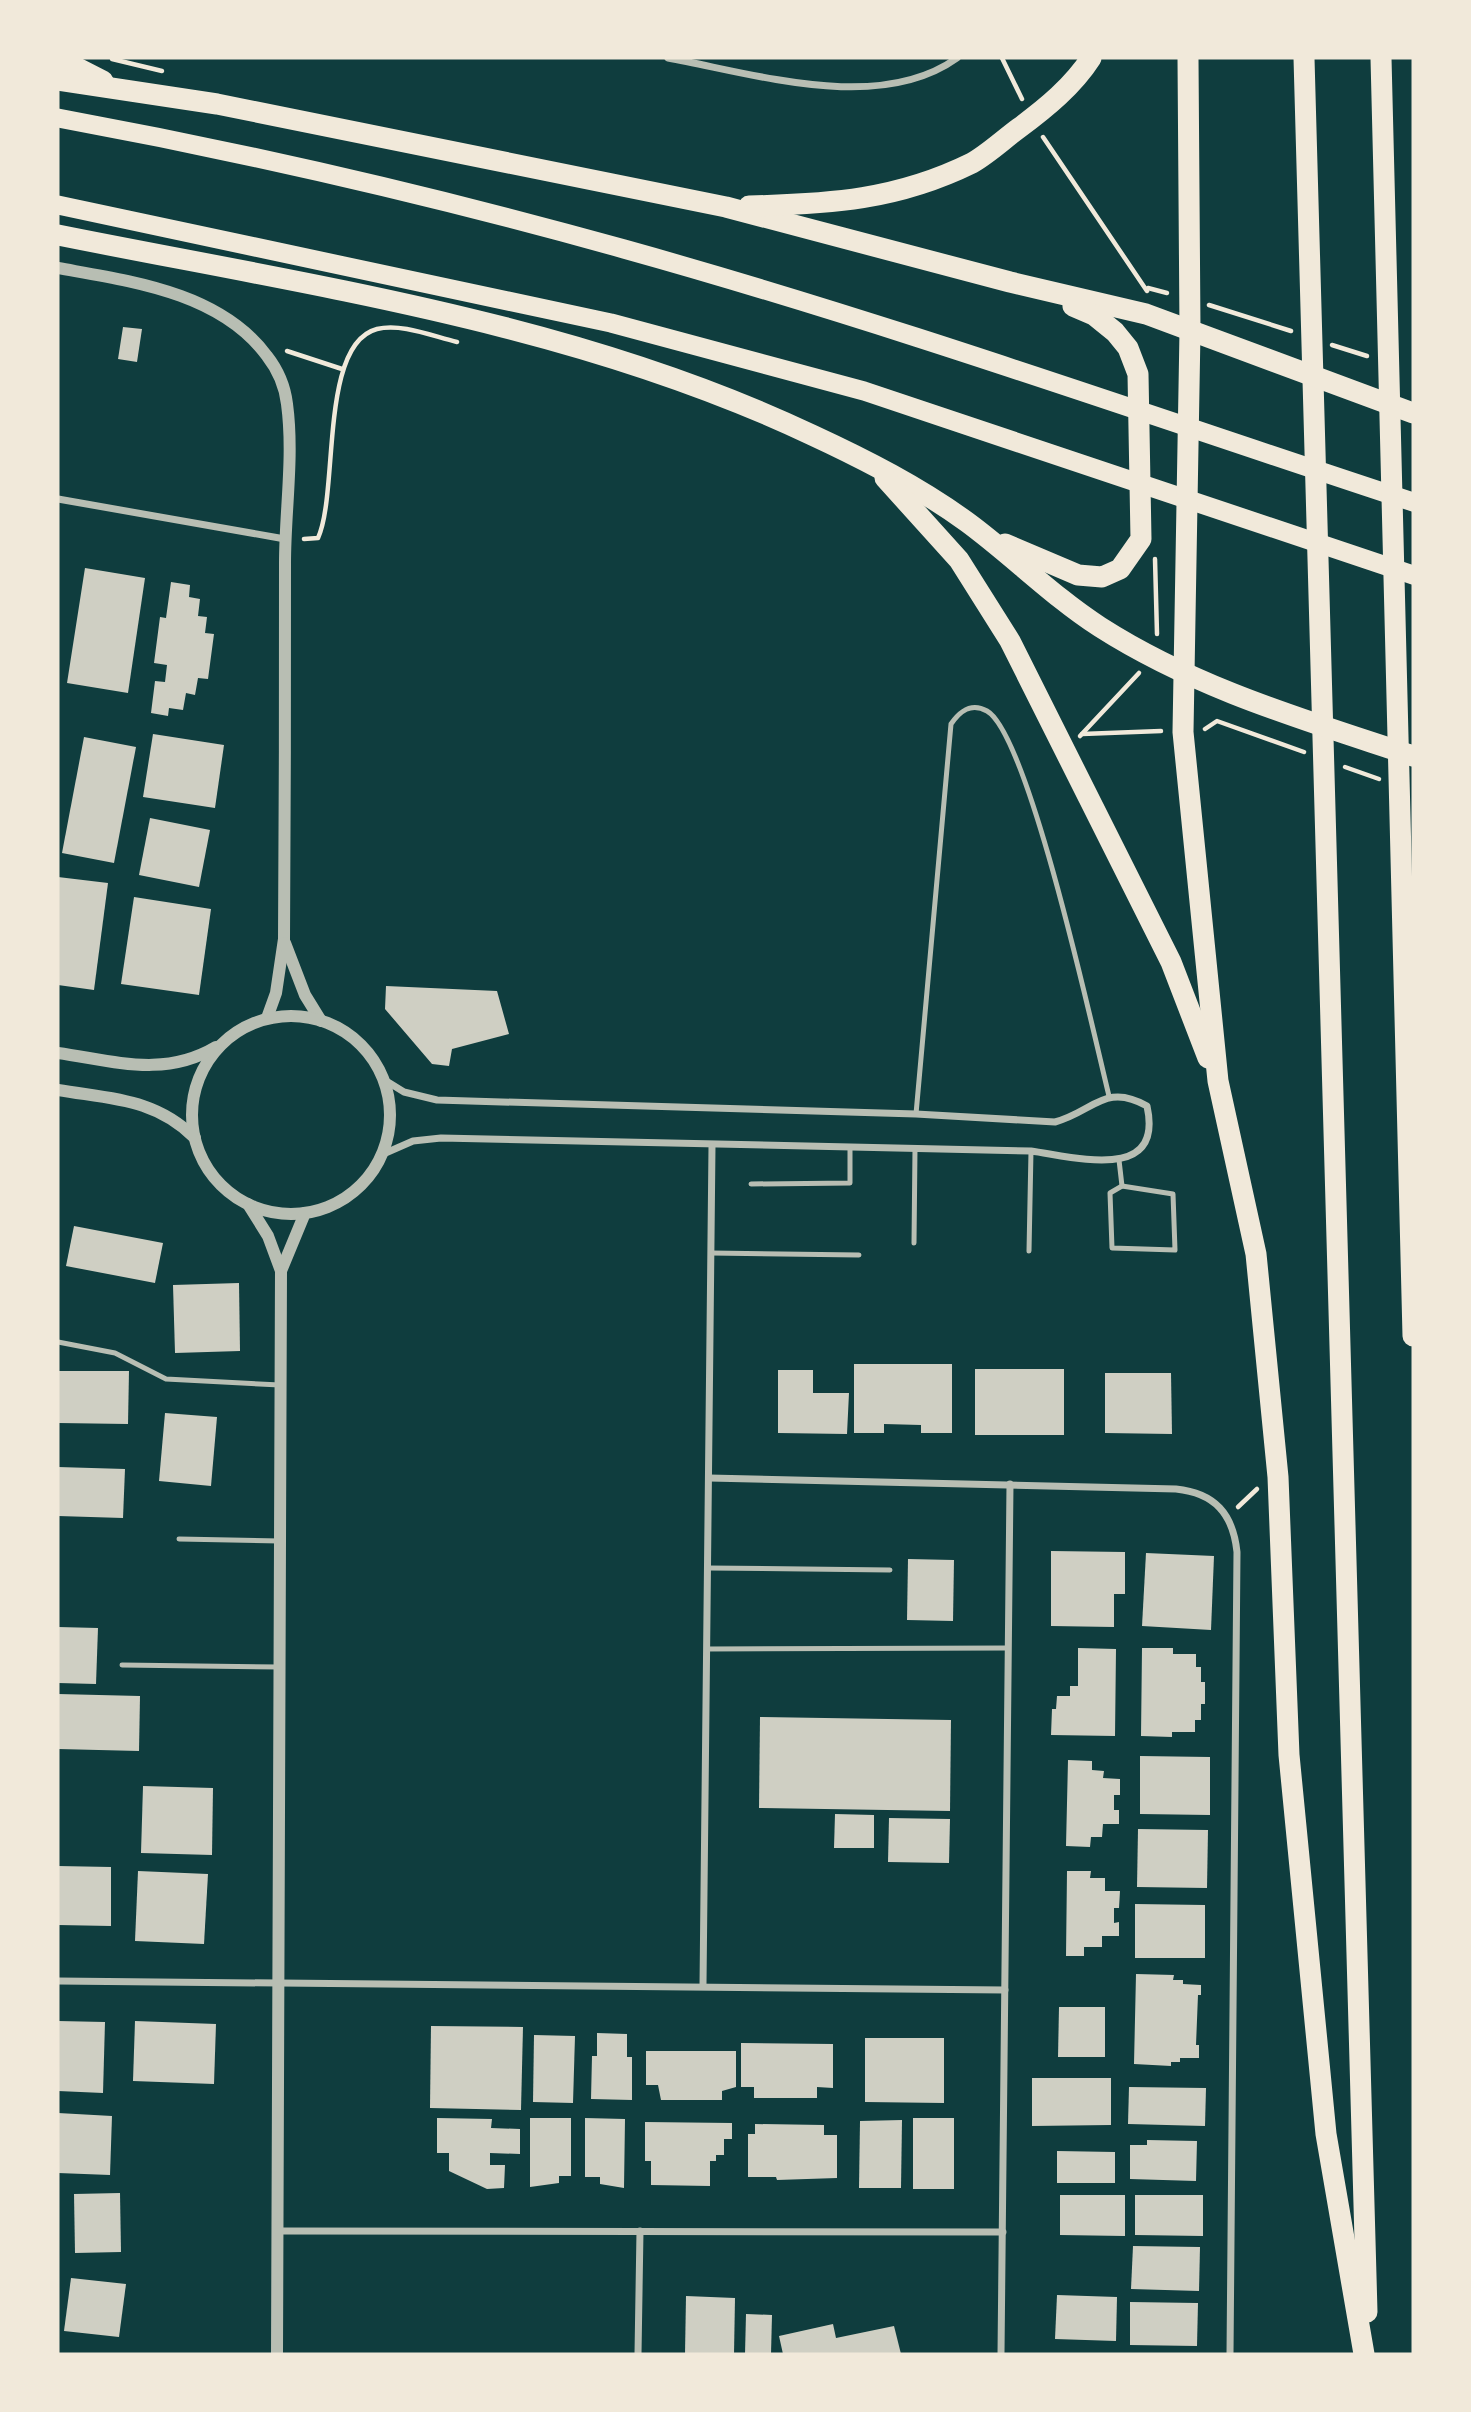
<svg xmlns="http://www.w3.org/2000/svg" width="1471" height="2412" font-family="Raleway,sans-serif">
<rect width="100%" height="100%" fill="#0f3d3e"/>
<g fill="#cfcfc3">
<polygon points="123,327 142,329 137,362 118,359"/>
<polygon points="85,568 145,578 128,693 67,683"/>
<polygon points="171,582 190,585 189,597 200,599 198,616 207,617 205,633 214,634 208,679 198,678 195,695 186,693 183,710 169,708 168,716 151,713 155,681 165,682 167,665 154,663 160,617 166,618"/>
<polygon points="153,734 224,745 215,808 143,797"/>
<polygon points="84,737 136,747 114,863 62,853"/>
<polygon points="150,818 210,830 199,887 139,875"/>
<polygon points="58,877 108,883 94,990 58,985"/>
<polygon points="134,897 211,909 199,995 121,984"/>
<polygon points="386,986 497,991 509,1034 452,1049 449,1066 432,1064 385,1009"/>
<polygon points="74,1226 163,1243 155,1283 66,1266"/>
<polygon points="239,1283 240,1351 175,1353 173,1285"/>
<polygon points="854,1364 952,1364 952,1433 921,1433 921,1425 884,1424 884,1433 854,1433"/>
<rect x="975" y="1369" width="89" height="66"/>
<polygon points="778,1370 813,1370 813,1393 849,1393 847,1434 778,1433"/>
<polygon points="58,1371 129,1371 128,1424 58,1423"/>
<polygon points="1105,1373 1171,1373 1172,1434 1105,1433"/>
<polygon points="165,1413 217,1417 211,1486 159,1481"/>
<polygon points="58,1467 125,1469 123,1518 58,1516"/>
<polygon points="1051,1551 1125,1552 1125,1594 1114,1594 1114,1627 1051,1626"/>
<polygon points="1146,1553 1214,1556 1211,1630 1142,1626"/>
<polygon points="908,1559 954,1560 953,1621 907,1620"/>
<polygon points="58,1627 98,1628 96,1684 58,1683"/>
<polygon points="1078,1648 1116,1649 1115,1736 1051,1735 1052,1709 1056,1709 1057,1696 1070,1696 1070,1686 1078,1686"/>
<polygon points="1142,1648 1173,1648 1173,1654 1196,1654 1196,1667 1201,1667 1201,1682 1205,1682 1205,1704 1201,1704 1201,1720 1195,1720 1195,1732 1172,1732 1172,1737 1141,1736"/>
<polygon points="58,1694 140,1696 139,1751 58,1749"/>
<polygon points="760,1717 951,1720 950,1811 759,1808"/>
<polygon points="1140,1756 1210,1757 1210,1815 1140,1814"/>
<polygon points="1068,1760 1092,1761 1092,1770 1104,1771 1103,1778 1120,1779 1120,1795 1114,1795 1114,1810 1119,1810 1119,1824 1103,1824 1102,1837 1091,1837 1090,1847 1066,1846"/>
<polygon points="143,1786 213,1788 212,1855 141,1853"/>
<polygon points="835,1814 874,1815 874,1848 834,1848"/>
<polygon points="889,1818 950,1819 949,1863 888,1862"/>
<polygon points="1138,1829 1208,1830 1207,1888 1137,1887"/>
<polygon points="58,1866 111,1867 111,1926 58,1925"/>
<polygon points="138,1871 208,1874 204,1944 135,1941"/>
<polygon points="1067,1871 1091,1871 1090,1878 1105,1878 1105,1891 1120,1891 1119,1908 1114,1908 1114,1923 1119,1922 1119,1936 1102,1936 1102,1947 1084,1947 1084,1956 1066,1956"/>
<polygon points="1135,1904 1205,1905 1205,1958 1135,1958"/>
<polygon points="1136,1974 1174,1975 1173,1980 1183,1980 1183,1984 1201,1985 1201,1995 1198,1995 1196,2045 1199,2045 1199,2058 1180,2058 1180,2062 1171,2062 1171,2066 1134,2064"/>
<polygon points="1059,2007 1105,2007 1105,2057 1058,2057"/>
<polygon points="58,2021 105,2022 103,2093 58,2091"/>
<polygon points="135,2021 216,2024 214,2084 133,2081"/>
<polygon points="431,2026 523,2027 521,2110 430,2108"/>
<polygon points="597,2033 627,2034 627,2057 632,2057 632,2100 591,2099 592,2056 597,2056"/>
<polygon points="534,2035 575,2036 573,2103 533,2102"/>
<polygon points="865,2038 944,2038 944,2103 865,2102"/>
<polygon points="741,2043 833,2044 833,2088 817,2087 817,2098 754,2098 754,2087 741,2087"/>
<polygon points="646,2051 736,2051 736,2087 722,2091 722,2100 661,2100 658,2085 646,2085"/>
<polygon points="1032,2078 1111,2078 1111,2125 1032,2126"/>
<polygon points="1129,2087 1206,2088 1205,2126 1128,2124"/>
<polygon points="58,2113 112,2116 110,2175 58,2173"/>
<polygon points="437,2118 492,2119 491,2128 520,2129 520,2154 490,2153 490,2165 505,2165 504,2188 487,2189 449,2171 449,2153 437,2153"/>
<polygon points="530,2118 571,2118 571,2176 559,2176 559,2183 530,2187"/>
<polygon points="585,2118 625,2119 624,2188 600,2184 600,2177 585,2177"/>
<rect x="913" y="2118" width="41" height="71"/>
<polygon points="902,2120 901,2188 859,2188 860,2121"/>
<polygon points="645,2122 732,2123 732,2139 724,2139 724,2155 716,2155 716,2161 710,2161 710,2186 651,2185 651,2161 645,2161"/>
<polygon points="755,2124 824,2125 824,2135 837,2135 837,2178 777,2180 776,2177 748,2177 748,2134 755,2134"/>
<polygon points="1147,2140 1197,2141 1196,2181 1130,2179 1130,2145 1147,2145"/>
<polygon points="1057,2151 1115,2152 1115,2183 1057,2183"/>
<polygon points="120,2193 121,2252 75,2253 74,2194"/>
<polygon points="1060,2195 1125,2195 1125,2236 1060,2235"/>
<polygon points="1135,2195 1203,2195 1203,2236 1135,2235"/>
<polygon points="1133,2246 1200,2247 1199,2291 1131,2289"/>
<polygon points="71,2278 126,2284 119,2337 64,2331"/>
<polygon points="1057,2295 1117,2297 1116,2341 1055,2339"/>
<polygon points="686,2296 735,2298 734,2354 685,2354"/>
<polygon points="1130,2302 1198,2303 1197,2346 1130,2345"/>
<polygon points="746,2314 772,2315 771,2354 745,2354"/>
<polygon points="833,2324 836,2338 894,2326 901,2354 783,2354 779,2336"/>
</g>
<g fill="none" stroke-linecap="round" stroke-linejoin="round">
<g stroke="#f1e9da" stroke-width="4.5">
<polyline points="1002,58 1022,99"/>
<polyline points="112,59 162,71"/>
<polyline points="1043,137 1147,291"/>
<polyline points="1148,288 1167,293"/>
<polyline points="1209,305 1291,331"/>
<polyline points="1332,345 1367,356"/>
<polyline points="287,351 342,369"/>
<path d="M304 539 318 538C339 492 319 344 377 329 401 323 432 336 457 342"/>
<polyline points="1155,559 1157,634"/>
<polyline points="1205,729 1217,721 1304,752"/>
<polyline points="1082,734 1161,731"/>
<polyline points="1080,736 1139,673"/>
<polyline points="1345,767 1379,779"/>
<polyline points="1238,1507 1257,1489"/>
</g>
<g stroke="#b8beb3" stroke-width="5">
<path d="M916 1114 951 724C960 711 971 702 987 711 1029 735 1094 1036 1109 1096"/>
<polyline points="1119,1160 1122,1186"/>
<polyline points="751,1184 850,1183 850,1148"/>
<polygon points="1122,1186 1173,1194 1175,1250 1112,1248 1110,1193"/>
<polyline points="914,1243 915,1149"/>
<polyline points="1029,1251 1031,1151"/>
<polyline points="711,1253 859,1255"/>
<polyline points="58,1342 115,1353 166,1379 280,1385"/>
<polyline points="179,1539 280,1541"/>
<polyline points="708,1568 890,1570"/>
<polyline points="707,1649 1008,1648"/>
<polyline points="122,1665 280,1667"/>
</g>
<g stroke="#b8beb3" stroke-width="7">
<path d="M668 58C756 74 879 114 957 58"/>
<polyline points="58,499 285,539"/>
<path d="M381 1155 413 1141 441 1138 1031 1151C1075 1157 1164 1183 1147 1106 1105 1082 1093 1112 1055 1122L916 1114 437 1100 404 1092 383 1079"/>
<path d="M709 1478 1176 1489C1215 1493 1233 1514 1237 1552L1230 2354"/>
<polyline points="58,1981 1005,1990"/>
<polyline points="703,1985 712,1146"/>
<polyline points="278,2231 1003,2232"/>
<polyline points="638,2354 640,2231"/>
<polyline points="1001,2354 1010,1484"/>
</g>
<g stroke="#b8beb3" stroke-width="12">
<path d="M58 268C130 281 220 292 267 356 278 370 285 387 287 404 294 456 285 511 285 563 285 688 285 814 284 939L276 993 267 1018"/>
<polyline points="285,943 305,995 321,1021"/>
<circle cx="291" cy="1115" r="99"/>
<path d="M58 1053C115 1061 164 1078 216 1047"/>
<path d="M58 1090C111 1099 155 1098 195 1138"/>
<polyline points="248,1204 268,1236 281,1271 277,2354"/>
<polyline points="281,1271 305,1213"/>
</g>
<g stroke="#f1e9da" stroke-width="19">
<path d="M58 118C248 153 438 197 624 249 890 323 1151 416 1413 502"/>
<polyline points="58,205 611,323 864,391 1413,575"/>
</g>
<g stroke="#f1e9da" stroke-width="21">
<polyline points="58,58 103,81"/>
<polyline points="1188,58 1190,331 1183,732 1218,1081 1256,1254 1278,1477 1289,1755 1326,2134 1364,2354"/>
<polyline points="1304,58 1367,2312"/>
<polyline points="1381,58 1413,1336"/>
<polyline points="58,80 217,104 726,207 1010,282 1146,314 1413,413"/>
<path d="M749 206C830 204 897 200 972 163 988 154 1004 139 1019 128 1046 108 1073 86 1091 58"/>
<path d="M58 235C312 286 576 323 812 435 866 460 919 487 967 522 1012 555 1052 596 1100 627 1197 689 1305 720 1413 756"/>
<polyline points="885,478 959,560 1010,641 1171,962 1208,1058"/>
<polyline points="1005,544 1078,575 1102,577 1120,569 1141,539 1138,374 1128,348 1115,332 1094,315 1073,306"/>
</g>
</g>
<rect width="1471" height="2412" fill="none" stroke="#f1e9da" stroke-width="119"/>
</svg>
